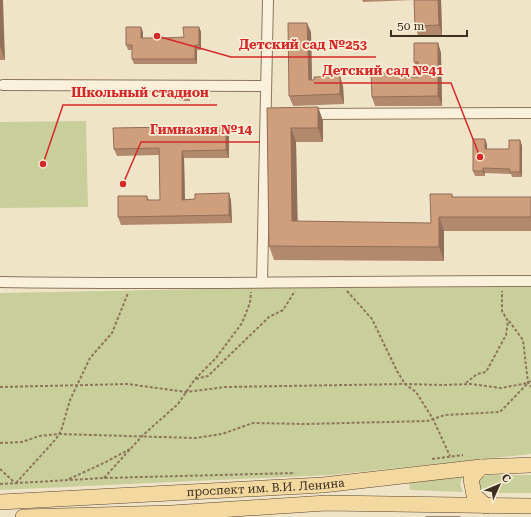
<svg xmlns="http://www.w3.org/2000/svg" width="531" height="517" font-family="'Roboto Serif',serif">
<rect width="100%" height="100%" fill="#f0e4c8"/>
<g fill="#c9cf9b">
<polygon points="86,121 88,207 0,208 0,122"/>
<polygon points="531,287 531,454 330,475 0,490 0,293 260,288"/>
<polygon points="489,475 531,475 531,493 487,493 482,490 478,482 480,477"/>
<polygon points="463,476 460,484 463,492 410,490 409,483"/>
</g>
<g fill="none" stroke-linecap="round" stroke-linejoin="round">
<g stroke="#8d765c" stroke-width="12">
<g id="minor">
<polyline points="3,85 266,86"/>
<polyline points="307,114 531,113"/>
<path d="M0 282C177 285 354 281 531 281"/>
<polyline points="262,282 268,0"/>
</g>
</g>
<g stroke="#5b4430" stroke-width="16">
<g id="primary">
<polyline points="481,467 471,479 474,495 486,506"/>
<path id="s1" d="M0 502 323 485 481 467 531 465"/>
<polyline points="23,517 172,513 326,503 531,506"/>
</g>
</g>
<g stroke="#8d765c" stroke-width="2" stroke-dasharray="3 2" stroke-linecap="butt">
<polyline points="347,291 372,319 397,371 405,384 416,392 433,419 450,456"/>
<polyline points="509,321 523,340 528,383 531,387"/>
<polyline points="196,379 208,376 269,317 283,310 295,291"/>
<polyline points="466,383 477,374 486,372 506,335 508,321 502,311 502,291"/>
<polyline points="0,387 128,384 186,392 225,387 405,384 443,385 471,384 501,388 528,383 531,380"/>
<polyline points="0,443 22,442 39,436 59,434 195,438 222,434 253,423 306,424 427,421 445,415 500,412 528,383"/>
<polyline points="432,459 463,455"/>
<polyline points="0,469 15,483"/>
<polyline points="104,478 143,435 178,404 195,379 216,358 242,323 250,303 251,292"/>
<polyline points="69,479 104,463 130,449"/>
<polyline points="16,483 56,439 61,431 70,400 90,358 112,333 128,293"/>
<polyline points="0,484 104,478 295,473"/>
</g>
<use href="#minor" stroke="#faf1dc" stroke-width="10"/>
<use href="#primary" stroke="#f3d9a0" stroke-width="15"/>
<polyline stroke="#3d2e20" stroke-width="1" points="426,517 460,517"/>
</g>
<g fill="#b2896c">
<polygon points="0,0 5,60 0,60"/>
<polygon points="362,0 441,0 442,35 418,35 415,26 414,0 363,2"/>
<polygon points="199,27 201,32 201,50 197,50 197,64 134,64 132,59 132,50 128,50 126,45 143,32 143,38 184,37"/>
<polygon points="311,32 312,80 343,86 344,104 293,106 289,96"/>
<polygon points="438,43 441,53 442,106 375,106 372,97 410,77 418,77 418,72 414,62"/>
<polygon points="189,90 190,93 190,101 180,101 179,98"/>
<polygon points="318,107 323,121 323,142 296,142 297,221 431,223 452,194 453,197 531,197 531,231 444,231 444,261 274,260 269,246 267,108"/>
<polygon points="229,134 229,158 184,158 185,199 195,199 229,193 231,201 232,223 121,225 118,217 147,196 149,200 160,200 159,155 117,156 114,149"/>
<polygon points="520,140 522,146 522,177 512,177 511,174 485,173 485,176 475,176 473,171 487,144 487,149 509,149"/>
</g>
<g fill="#916f58">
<polygon points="0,0 3,0 5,60 0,46"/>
<polygon points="438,0 441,0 442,35 439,25"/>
<polygon points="307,23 311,32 312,90 309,80"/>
<polygon points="141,27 143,32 143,43 141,38"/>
<polygon points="199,27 201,32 201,50 199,45"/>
<polygon points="438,43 441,53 442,106 438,96"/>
<polygon points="195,45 197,50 197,64 195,59"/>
<polygon points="340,76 343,86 344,104 340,94"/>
<polygon points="318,107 323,121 323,142 318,128"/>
<polygon points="226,126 229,134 229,158 226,150"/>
<polygon points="291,128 296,142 298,235 292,221"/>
<polygon points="485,139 487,144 487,154 485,149"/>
<polygon points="520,140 522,146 522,177 520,172"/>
<polygon points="182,151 184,158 185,207 182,200"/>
<polygon points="483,168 485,173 485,176 483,171"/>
<polygon points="229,193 231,201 232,223 229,215"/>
<polygon points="439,217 444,231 444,261 439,247"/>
</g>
<g fill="#cf9f7d" stroke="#916f58">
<polygon points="414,0 438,0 439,25 415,26"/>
<polygon points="288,23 307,23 309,80 314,80 314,77 340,76 340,94 289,96"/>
<polygon points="126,27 141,27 141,38 168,38 184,37 183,27 199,27 199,45 195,45 195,59 132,59 132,45 126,45"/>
<polygon points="414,43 438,43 438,96 372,97 371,73 408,73 408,77 418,77 418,62 414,62"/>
<polygon points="189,90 189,98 179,98 178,91"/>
<polygon points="318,107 318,128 291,128 292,221 431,223 430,194 452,194 452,197 531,197 531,217 439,217 439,247 269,246 267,108"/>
<polygon points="226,126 226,150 182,151 182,200 195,199 195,194 229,193 229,215 118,217 118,196 147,196 147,200 160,200 159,148 114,149 113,128"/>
<polygon points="473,139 485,139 485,149 509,149 509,140 520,140 520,172 510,172 510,169 483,168 483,171 473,171"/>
</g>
<g text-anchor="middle" stroke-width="3.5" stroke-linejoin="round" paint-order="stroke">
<g font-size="12" fill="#3d2e20" stroke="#f7eed8">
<text dy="4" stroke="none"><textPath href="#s1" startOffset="266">проспект им. В.И. Ленина</textPath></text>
</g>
</g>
<path fill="none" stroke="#d62828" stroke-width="1.5" d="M157 36L231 57H376M480 157L451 83H314M43 164L63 105H217M123 184L141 142H260"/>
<g fill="#d62828" stroke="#f7eed8" stroke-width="1.5">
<circle cx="157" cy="36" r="4"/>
<circle cx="480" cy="157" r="4"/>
<circle cx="43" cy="164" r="4"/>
<circle cx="123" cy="184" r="4"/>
</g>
<g font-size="13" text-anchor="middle" font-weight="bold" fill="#d62828" stroke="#f7eed8" stroke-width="3.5" stroke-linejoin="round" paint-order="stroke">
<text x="303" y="49">Детский сад №253</text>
<text x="383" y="75">Детский сад №41</text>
<text x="140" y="97">Школьный стадион</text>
<text x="201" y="134">Гимназия №14</text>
</g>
<g transform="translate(499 485) rotate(46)" stroke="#f7eed8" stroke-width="3" paint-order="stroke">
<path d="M0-3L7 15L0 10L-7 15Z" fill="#3d2e20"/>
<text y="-6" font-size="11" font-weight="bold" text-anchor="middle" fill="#3d2e20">С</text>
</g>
<path d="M391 30v6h76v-6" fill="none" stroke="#3d2e20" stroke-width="2"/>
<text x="397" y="30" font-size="12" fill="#3d2e20" stroke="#f7eed8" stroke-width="3" paint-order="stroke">50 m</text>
</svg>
